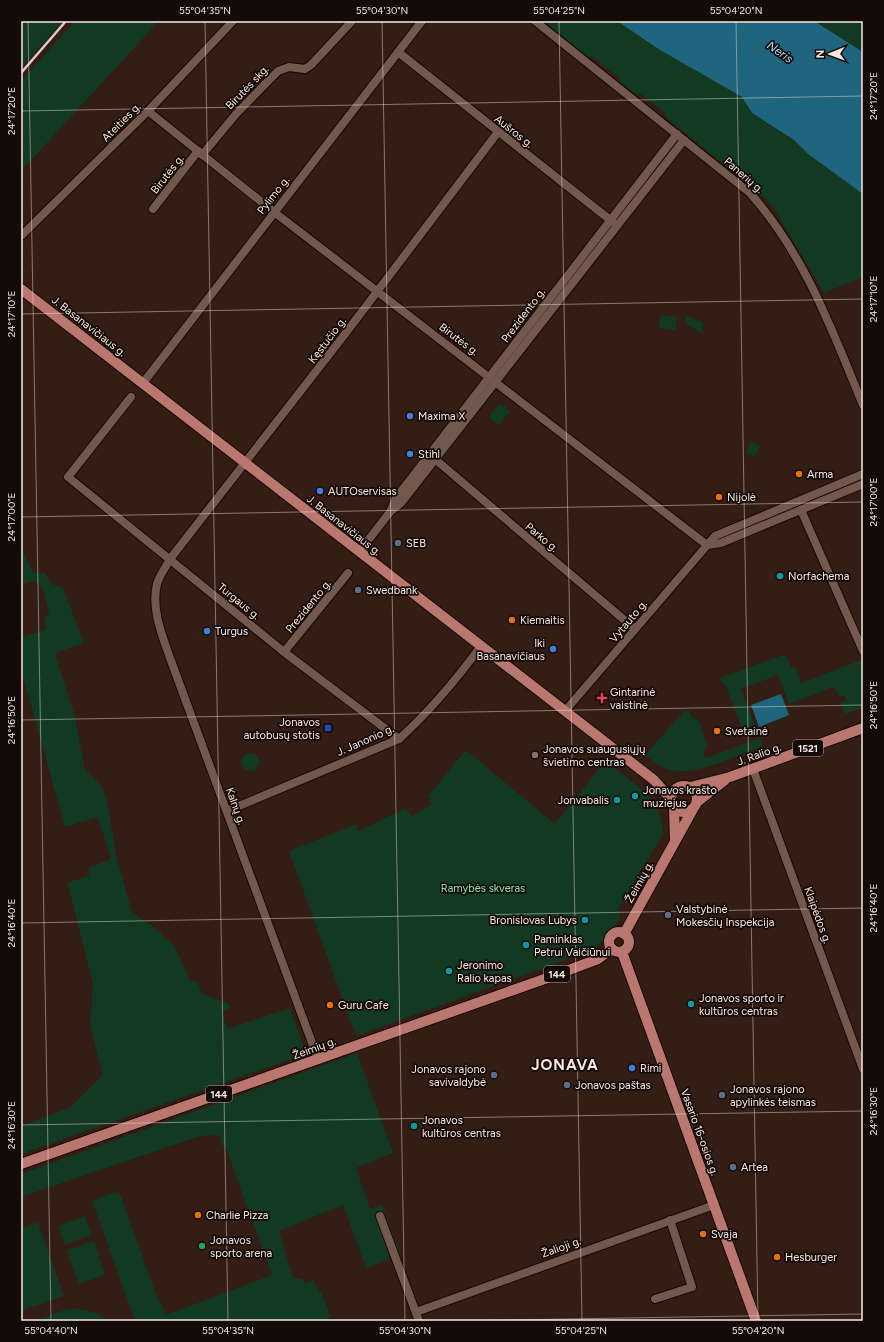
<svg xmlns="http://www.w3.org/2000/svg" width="884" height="1342" font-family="Figtree,sans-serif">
<rect width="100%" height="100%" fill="#331d14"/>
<g fill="#123921">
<polygon points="21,21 63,21 21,68"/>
<polygon points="75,21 159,21 21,171 21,81"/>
<polygon points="543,21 617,21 660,50 742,97 752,113 794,140 808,154 863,194 863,277 824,293 780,219 780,216 756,188 753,188 665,117 665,113 641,94 637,95 620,82 619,78 592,57 588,57"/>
<polygon points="814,21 863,21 863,52"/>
<polygon points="660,315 677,317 676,330 659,328"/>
<polygon points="686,315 703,322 702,334 685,323"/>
<polygon points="500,403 510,411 499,425 489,417"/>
<polygon points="750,441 760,446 755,457 746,453"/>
<polygon points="21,549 34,573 45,573 52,584 63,588 84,643 55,653 74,713 85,769 103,788 107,801 117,859 132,912 156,929 175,947 190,981 198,982 202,994 228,1003 230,1008 222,1012 227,1029 290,1008 305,1051 303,1055 21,1154 21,1126 71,1107 103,1075 90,1026 93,984 67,882 89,876 89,867 111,859 98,817 65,827 21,670 21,637 45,630 44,619 49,613 43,589 34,581 21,585"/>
<polygon points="783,655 786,656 791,667 796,669 801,683 861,660 863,708 845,714 840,702 848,701 844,696 839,696 834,687 789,704 778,675 741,689 756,728 744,733 725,684 721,682 720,678"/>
<path d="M684 711H690L693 719H698L708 748 703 750 705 758 760 738 763 746C738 755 701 774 675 771 663 770 654 762 645 755Z"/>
<path d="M466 750 555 824 605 761C631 782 663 797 663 834L619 907 620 920 596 947 579 955 356 1036 289 851 356 824 359 831 406 808 412 816 432 804 428 796Z"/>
<circle cx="250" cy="762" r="9"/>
<path d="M357 1053 393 1153 356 1168 370 1209 382 1205 401 1255 366 1268 343 1205 279 1231C285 1247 287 1263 294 1278L301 1279 305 1283 314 1280 318 1291H321L331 1317 328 1318 329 1321H135L92 1201 119 1191 159 1302H161L166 1315 272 1275 225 1146 221 1145V1138L218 1135 200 1136 21 1197V1174Z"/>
<polygon points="85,1216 92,1235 65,1245 58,1226"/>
<polygon points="38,1222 64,1296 21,1311 21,1228"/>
<polygon points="94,1241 105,1275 78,1284 67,1250"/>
<polygon points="75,1308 97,1313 108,1321 33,1321 65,1310"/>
</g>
<g fill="#1e657d">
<polygon points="617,21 814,21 863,52 863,194 808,154 794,140 752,113 742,97 660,50"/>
<polygon points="781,694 789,715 759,727 751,705"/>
</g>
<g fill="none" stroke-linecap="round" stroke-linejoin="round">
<g stroke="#1a0702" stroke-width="10">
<g id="minor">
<path d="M535 21 750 193C805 255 832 330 863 405"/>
<polyline points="398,52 614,223"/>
<polyline points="148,111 274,212 707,545"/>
<polyline points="202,155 236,114 278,71 289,67 305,69 311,65 352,21"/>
<polyline points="153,209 198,151"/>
<polyline points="21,236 148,111 233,21"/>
<polyline points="143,383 422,21"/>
<polyline points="131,397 68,477 284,652 399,739"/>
<polyline points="436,460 635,629"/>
<polyline points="801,510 863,651"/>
<polyline points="390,512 401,503 684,140"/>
<polyline points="707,545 721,543 863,484"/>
<polyline points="359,552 390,512 396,498 677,134"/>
<polyline points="284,652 348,573"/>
<polyline points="565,711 715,536 863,474"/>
<polyline points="753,769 863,1069"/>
<path d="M227 811 399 739C430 711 456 680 481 646"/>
<path d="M318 1059 170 658C162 635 151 609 157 584 159 576 166 567 170 559L345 334 498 132"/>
<polyline points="380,1216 419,1321"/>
<polyline points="655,1299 692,1287 670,1220"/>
<polyline points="416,1312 714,1205"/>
</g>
</g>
<g stroke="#1a0702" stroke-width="12">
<g id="major">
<polyline points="21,289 654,780 671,799"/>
<circle cx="684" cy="799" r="13"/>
<polyline points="690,787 730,777 863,728"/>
<polyline points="697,802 725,780"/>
<polyline points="674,807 675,840"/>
<circle cx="619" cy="942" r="10"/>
<polyline points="624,934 693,809"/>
<polyline points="622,952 756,1321"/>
<polyline points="21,1164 553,976 598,959 612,949"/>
</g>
</g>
<use href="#minor" stroke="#72584d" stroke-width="8"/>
<use href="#major" stroke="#ba7770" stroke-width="10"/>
<polyline stroke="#ddcdc6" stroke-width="2.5" points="21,73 66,21"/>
</g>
<path fill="none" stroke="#f9e9e3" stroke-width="1" stroke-opacity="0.45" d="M28 21 51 1321M205 21 228 1321M382 21 405 1321M559 21 582 1321M736 21 758 1321M21 111 863 96M21 314 863 299M21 517 863 502M21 720 863 705M21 923 863 908M21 1125 863 1111M447 1321 863 1314"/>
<g fill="#3f7fe0" stroke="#140a07" stroke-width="1.5">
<circle cx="410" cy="416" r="4"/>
<circle cx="410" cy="454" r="4"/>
<circle cx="320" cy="491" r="4"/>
<circle cx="207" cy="631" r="4"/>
<circle cx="553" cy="649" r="4"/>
<circle cx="632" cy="1068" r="4"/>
</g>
<g fill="#e8710a" stroke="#140a07" stroke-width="1.5">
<circle cx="799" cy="474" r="4"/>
<circle cx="719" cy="497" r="4"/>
<circle cx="512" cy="620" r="4"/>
<circle cx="717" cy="731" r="4"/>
<circle cx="330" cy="1005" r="4"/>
<circle cx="198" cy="1215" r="4"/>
<circle cx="703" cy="1234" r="4"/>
<circle cx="777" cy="1257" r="4"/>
</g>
<g fill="#5c6f8a" stroke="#140a07" stroke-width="1.5">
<circle cx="398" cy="543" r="4"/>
<circle cx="358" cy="590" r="4"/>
<circle cx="668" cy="915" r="4"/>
<circle cx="494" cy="1075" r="4"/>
<circle cx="567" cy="1085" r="4"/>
<circle cx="722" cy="1095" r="4"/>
<circle cx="733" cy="1167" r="4"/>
</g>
<g fill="#0f9aa8" stroke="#140a07" stroke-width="1.5">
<circle cx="780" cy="576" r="4"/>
<circle cx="635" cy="796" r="4"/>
<circle cx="617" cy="800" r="4"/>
<circle cx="585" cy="920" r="4"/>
<circle cx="526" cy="945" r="4"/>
<circle cx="449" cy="971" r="4"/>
<circle cx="691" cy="1004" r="4"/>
<circle cx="414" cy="1126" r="4"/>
</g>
<path fill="#e0444e" stroke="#140a07" stroke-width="1.5" d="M600 692h4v4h4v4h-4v4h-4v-4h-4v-4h4z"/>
<rect fill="#1a4fb4" stroke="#140a07" stroke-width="1.5" x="324" y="724" width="8" height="8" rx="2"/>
<circle fill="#8d6e63" stroke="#140a07" stroke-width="1.5" cx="535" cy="755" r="4"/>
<circle fill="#2e9e5b" stroke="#140a07" stroke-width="1.5" cx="202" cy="1246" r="4"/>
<g text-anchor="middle" stroke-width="3.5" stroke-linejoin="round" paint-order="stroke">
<g fill="#140a07" stroke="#b4a6a1" stroke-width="1">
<rect x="793" y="740" width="30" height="16" rx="3"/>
<rect x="544" y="966" width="26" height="16" rx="3"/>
<rect x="206" y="1086" width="26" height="16" rx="3"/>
</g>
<g font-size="10" font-weight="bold" fill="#f9e9e3">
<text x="808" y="752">1521</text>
<text x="557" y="978">144</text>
<text x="219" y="1098">144</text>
</g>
<g font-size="11" fill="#f9e9e3" stroke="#140a07">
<text transform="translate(247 87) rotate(-46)" y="4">Birutės skg.</text>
<text transform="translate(121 122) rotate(-45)" y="4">Ateities g.</text>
<text transform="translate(514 131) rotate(38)" y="4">Aušros g.</text>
<text transform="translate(167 174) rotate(-52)" y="4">Birutės g.</text>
<text transform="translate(744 175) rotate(41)" y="4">Panerių g.</text>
<text transform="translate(273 195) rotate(-52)" y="4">Pylimo g.</text>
<text transform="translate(523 315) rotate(-53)" y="4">Prezidento g.</text>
<text transform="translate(89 326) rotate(38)" y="4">J. Basanavičiaus g.</text>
<text transform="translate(459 339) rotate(37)" y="4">Birutės g.</text>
<text transform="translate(327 340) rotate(-53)" y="4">Kęstučio g.</text>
<text transform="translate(344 525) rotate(38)" y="4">J. Basanavičiaus g.</text>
<text transform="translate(542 537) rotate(40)" y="4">Parko g.</text>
<text transform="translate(239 601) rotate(39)" y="4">Turgaus g.</text>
<text transform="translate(308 606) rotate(-51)" y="4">Prezidento g.</text>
<text transform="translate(628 621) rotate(-50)" y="4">Vytauto g.</text>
<text transform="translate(365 740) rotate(-24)" y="4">J. Janonio g.</text>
<text transform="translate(759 754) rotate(-20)" y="4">J. Ralio g.</text>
<text transform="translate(236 806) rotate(70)" y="4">Kalnų g.</text>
<text transform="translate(639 882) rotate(-61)" y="4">Žeimių g.</text>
<text transform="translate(818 915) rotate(70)" y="4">Klaipėdos g.</text>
<text transform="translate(314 1048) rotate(-20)" y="4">Žeimių g.</text>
<text transform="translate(700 1132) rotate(70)" y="4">Vasario 16-osios g.</text>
<text transform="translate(561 1247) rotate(-20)" y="4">Žalioji g.</text>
</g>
<g font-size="11" fill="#f9e9e3" stroke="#140a07" text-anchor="start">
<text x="418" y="420">Maxima X</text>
<text x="418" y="458">Stihl</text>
<text x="807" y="478">Arma</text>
<text x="328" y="495">AUTOservisas</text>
<text x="727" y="501">Nijolė</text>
<text x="406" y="547">SEB</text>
<text x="788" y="580">Norfachema</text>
<text x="366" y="594">Swedbank</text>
<text x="520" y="624">Kiemaitis</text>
<text x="215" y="635">Turgus</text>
<text x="545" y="647" text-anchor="end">Iki<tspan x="545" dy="13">Basanavičiaus</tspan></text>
<text x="610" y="696">Gintarinė<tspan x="610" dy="13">vaistinė</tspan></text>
<text x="320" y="726" text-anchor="end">Jonavos<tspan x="320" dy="13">autobusų stotis</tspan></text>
<text x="725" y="735">Svetainė</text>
<text x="543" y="753">Jonavos suaugusiųjų<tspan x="543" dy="13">švietimo centras</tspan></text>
<text x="643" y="794">Jonavos krašto<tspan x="643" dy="13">muziejus</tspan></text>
<text x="609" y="804" text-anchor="end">Jonvabalis</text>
<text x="676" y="913">Valstybinė<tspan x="676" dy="13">Mokesčių Inspekcija</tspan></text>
<text x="577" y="924" text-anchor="end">Bronislovas Lubys</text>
<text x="534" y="943">Paminklas<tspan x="534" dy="13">Petrui Vaičiūnui</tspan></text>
<text x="457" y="969">Jeronimo<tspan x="457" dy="13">Ralio kapas</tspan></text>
<text x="699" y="1002">Jonavos sporto ir<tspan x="699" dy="13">kultūros centras</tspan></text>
<text x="338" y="1009">Guru Cafe</text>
<text x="640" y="1072">Rimi</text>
<text x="486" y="1073" text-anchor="end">Jonavos rajono<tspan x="486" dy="13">savivaldybė</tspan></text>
<text x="575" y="1089">Jonavos paštas</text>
<text x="730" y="1093">Jonavos rajono<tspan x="730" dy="13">apylinkės teismas</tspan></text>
<text x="422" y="1124">Jonavos<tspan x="422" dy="13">kultūros centras</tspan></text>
<text x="741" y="1171">Artea</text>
<text x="206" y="1219">Charlie Pizza</text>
<text x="711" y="1238">Svaja</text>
<text x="210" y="1244">Jonavos<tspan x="210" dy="13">sporto arena</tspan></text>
<text x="785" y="1261">Hesburger</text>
</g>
<g font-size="11" fill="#86e6a6" stroke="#140a07">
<text x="483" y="892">Ramybės skveras</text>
</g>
<g font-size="12" font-style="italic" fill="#9cdffa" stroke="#140a07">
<text transform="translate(780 52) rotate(35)" y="4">Neris</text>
</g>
<g font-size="15" font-weight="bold" letter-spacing="1" fill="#f9e9e3" stroke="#140a07">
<text x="565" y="1070">JONAVA</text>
</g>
</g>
<rect width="884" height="1342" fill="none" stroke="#140a07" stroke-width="44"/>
<g transform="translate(830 54) rotate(269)" stroke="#140a07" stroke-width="3" paint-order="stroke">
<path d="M0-3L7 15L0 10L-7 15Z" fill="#f9e9e3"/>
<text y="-6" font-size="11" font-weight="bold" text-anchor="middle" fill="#f9e9e3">N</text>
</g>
<rect x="22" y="22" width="840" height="1298" fill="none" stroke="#f9e9e3" stroke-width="1.5"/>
<g font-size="10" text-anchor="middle" fill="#f9e9e3">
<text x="205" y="14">55°04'35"N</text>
<text x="382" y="14">55°04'30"N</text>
<text x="559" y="14">55°04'25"N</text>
<text x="736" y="14">55°04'20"N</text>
<text transform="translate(873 96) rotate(-90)" y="4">24°17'20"E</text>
<text transform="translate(11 111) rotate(-90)" y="4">24°17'20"E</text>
<text transform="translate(873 299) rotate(-90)" y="4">24°17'10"E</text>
<text transform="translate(11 314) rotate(-90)" y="4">24°17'10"E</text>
<text transform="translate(873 502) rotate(-90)" y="4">24°17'00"E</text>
<text transform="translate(11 517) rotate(-90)" y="4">24°17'00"E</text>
<text transform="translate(873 705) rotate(-90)" y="4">24°16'50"E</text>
<text transform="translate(11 720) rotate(-90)" y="4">24°16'50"E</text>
<text transform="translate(873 908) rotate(-90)" y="4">24°16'40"E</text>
<text transform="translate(11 923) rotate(-90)" y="4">24°16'40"E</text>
<text transform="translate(873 1111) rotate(-90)" y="4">24°16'30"E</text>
<text transform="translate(11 1125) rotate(-90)" y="4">24°16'30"E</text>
<text x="51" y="1334">55°04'40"N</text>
<text x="228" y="1334">55°04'35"N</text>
<text x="405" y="1334">55°04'30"N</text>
<text x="581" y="1334">55°04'25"N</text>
<text x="758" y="1334">55°04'20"N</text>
</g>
</svg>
